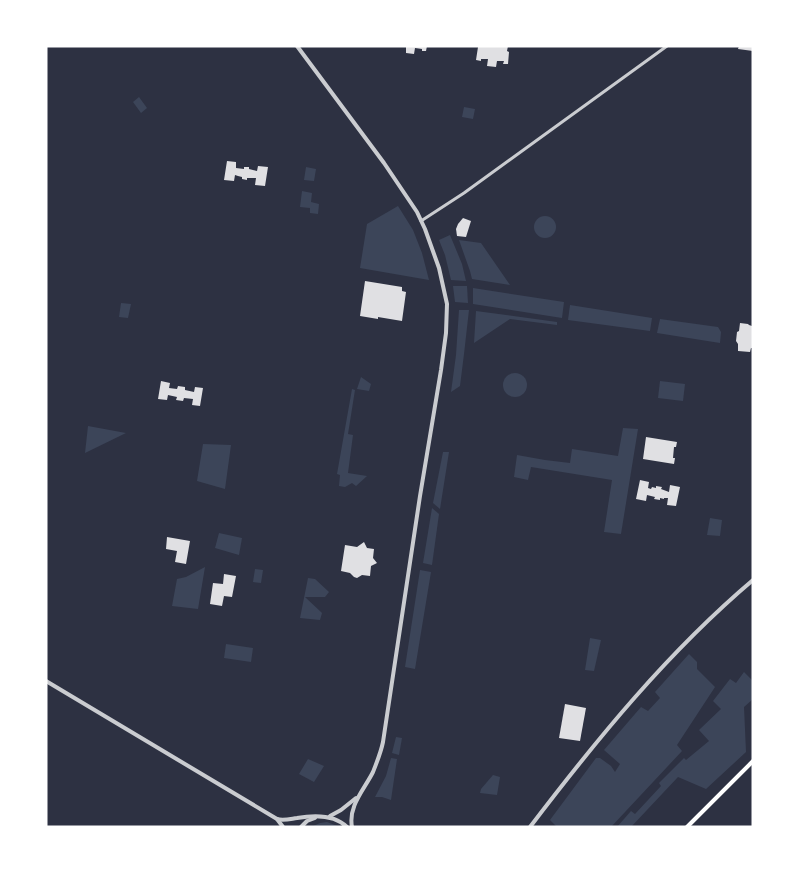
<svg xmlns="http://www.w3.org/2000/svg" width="799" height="873" font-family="'DM Sans',sans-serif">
<rect width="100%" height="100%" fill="#2d3142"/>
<g fill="#3c4559">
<polygon points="139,97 147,108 141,113 133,102"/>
<polygon points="464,107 475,109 473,119 462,117"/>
<polygon points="306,167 316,169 314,181 304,180"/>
<polygon points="302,191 312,193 311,202 319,204 318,214 310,213 310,208 300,207"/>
<polygon points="398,206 413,230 422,253 429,280 360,268 367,224"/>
<circle cx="545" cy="227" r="11"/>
<polygon points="450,235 462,264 466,281 451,280 445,255 439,240"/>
<polygon points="459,240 481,243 510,285 472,279 470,271"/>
<polygon points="453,286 467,286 468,303 455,302"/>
<polygon points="473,288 564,302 562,318 473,304"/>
<polygon points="121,303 131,304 128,318 119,317"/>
<polygon points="570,305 652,318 650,331 568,320"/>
<polygon points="459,310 469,310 464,354 460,386 451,392 456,355"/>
<polygon points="476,311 557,322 557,325 510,319 474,343"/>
<polygon points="660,319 718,327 721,332 720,343 657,333"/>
<circle cx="515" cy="385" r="12"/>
<polygon points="361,377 371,384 369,391 357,389"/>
<polygon points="660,381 685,384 683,401 658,398"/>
<polygon points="352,389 355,390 348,434 353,435 348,473 367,476 356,486 352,483 345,487 339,486 340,475 337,474"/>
<polygon points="88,426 126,433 85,453"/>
<polygon points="623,428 638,429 621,534 604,532 612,480 531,467 528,480 514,477 517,455 545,460 570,463 572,449 618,456"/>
<polygon points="203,444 231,445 225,489 197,481"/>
<polygon points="443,452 449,452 440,509 433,503"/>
<polygon points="432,508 439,514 432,565 423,563"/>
<polygon points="710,518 722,520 720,536 707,535"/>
<polygon points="219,533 242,538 239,555 215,548"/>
<polygon points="205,567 198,609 172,606 177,579 186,577"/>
<polygon points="255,569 263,570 261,583 253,582"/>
<polygon points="420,570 431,572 415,669 405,667"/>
<polygon points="308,578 315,579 329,592 325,597 305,597 322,613 320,620 300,618"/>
<polygon points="590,638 601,640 594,671 585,670"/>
<polygon points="226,644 253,648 251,662 224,658"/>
<polygon points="689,654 697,662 697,669 715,687 677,745 682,751 611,827 557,827 550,820 596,758 600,758 611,766 615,772 620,764 604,750 641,707 648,711 660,698 655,692"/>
<polygon points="744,672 753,681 753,699 744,707 746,752 706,789 678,777 631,827 617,827 631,811 635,814 661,786 659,783 684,758 686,760 709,741 699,730 721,709 713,701 730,679 736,683"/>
<polygon points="396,737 402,738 399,755 392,753"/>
<polygon points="391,758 397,759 391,800 382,797 375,797 386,776"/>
<polygon points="308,759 324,766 314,782 299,774"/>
<polygon points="493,775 500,777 497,795 480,793 481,789"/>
<polygon points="327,822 340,827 311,827 320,823"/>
</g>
<g fill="#e0e0e3">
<polygon points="406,46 427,46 426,51 422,51 422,49 415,48 414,54 406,53"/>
<polygon points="480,46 508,46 507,51 509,52 508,64 503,64 504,61 497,61 496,67 487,66 488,59 481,59 481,61 476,60 478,47"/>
<polygon points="739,46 753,46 753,51 738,49"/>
<polygon points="227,161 236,162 236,168 244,169 244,167 249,167 249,169 257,171 258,166 268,167 265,186 255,185 256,178 247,178 247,180 242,179 242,177 238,176 235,175 234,181 224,180"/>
<polygon points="463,218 471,221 466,237 457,236 456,229 458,224"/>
<polygon points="365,281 402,287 402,291 406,292 402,321 378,317 378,319 360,316"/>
<polygon points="740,323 748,324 749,325 752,326 752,348 751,348 750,352 738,351 738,344 736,341 737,332 739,331"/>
<polygon points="161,381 170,383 169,388 177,389 178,386 185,387 185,390 194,392 195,387 203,388 200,406 192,405 193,399 184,398 183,401 176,400 177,397 168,395 167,400 158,399"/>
<polygon points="646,437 677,442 676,447 674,447 673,458 675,458 674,464 643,459"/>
<polygon points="640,480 649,482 648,488 651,489 652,487 656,488 656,486 662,487 661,489 669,492 670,485 680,487 676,506 667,505 668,498 664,498 664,499 660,498 660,500 654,499 655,497 647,495 646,501 636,499"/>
<polygon points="167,537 190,541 186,564 175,562 177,551 166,549"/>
<polygon points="364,542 367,548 374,549 373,558 377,563 371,566 370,576 362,575 357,578 354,577 350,573 341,571 345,545 357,547"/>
<polygon points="224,574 236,576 232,597 224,596 222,606 210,604 213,583 223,584"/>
<polygon points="565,704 586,708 580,741 559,738"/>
</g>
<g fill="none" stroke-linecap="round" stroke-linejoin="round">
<polyline stroke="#caccd0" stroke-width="3" points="421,221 464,193 667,46"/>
<g stroke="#caccd0" stroke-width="4">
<path d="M297 46 384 163 417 212 425 229 439 268 447 304 446 333 441 370 420 496 383 742C381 752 377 762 373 772 364 790 348 806 352 827"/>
<polyline points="46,681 277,819 283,827"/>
<polyline points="330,816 341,810 356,798"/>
<path d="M277 819C283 821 290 819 297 818 314 815 334 814 347 827"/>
<polyline points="301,827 307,821 315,818"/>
<path d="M530 827C597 739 668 652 753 580"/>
</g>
<polyline stroke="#fff" stroke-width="4" points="687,827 753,761"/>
</g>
<rect width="799" height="873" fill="none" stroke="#ffffff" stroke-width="95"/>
</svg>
